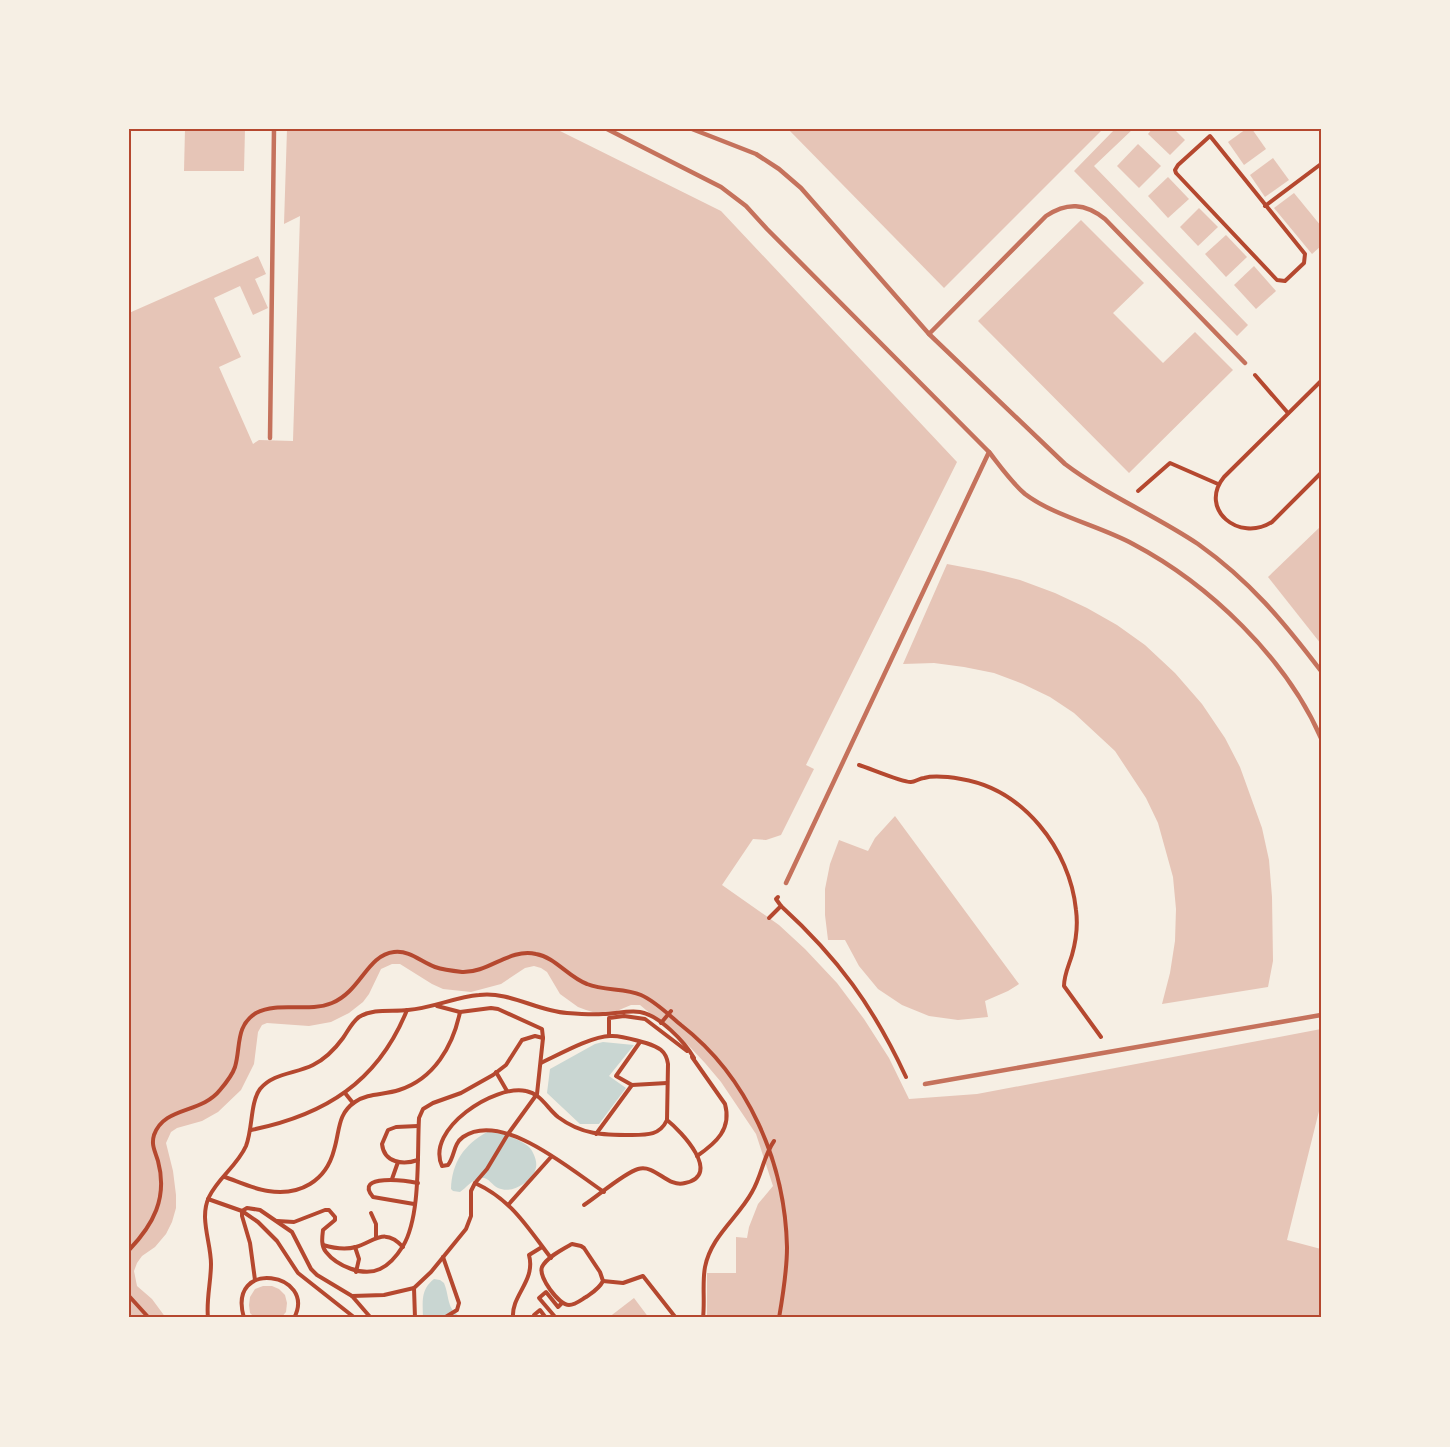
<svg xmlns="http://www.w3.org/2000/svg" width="1450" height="1447" font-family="Poppins,sans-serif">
<rect width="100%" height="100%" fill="#f6efe4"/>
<g fill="#c9d6d2">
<polygon points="603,1042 634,1045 609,1076 626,1088 599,1124 580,1124 547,1093 550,1069 595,1044"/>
<path d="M487 1132C499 1132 507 1135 518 1140 526 1144 531 1147 534 1155 537 1162 537 1167 534 1173 527 1184 511 1194 498 1188 491 1185 489 1176 479 1178 472 1180 466 1188 460 1192L453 1191 451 1189C452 1162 464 1145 487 1132Z"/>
<path d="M434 1279 440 1280 444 1283C450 1297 446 1314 466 1318H423C423 1302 420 1290 434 1279Z"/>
</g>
<g fill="#e6c5b7">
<polygon points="185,129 245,129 244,171 184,171"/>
<polygon points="287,129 556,129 721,211 957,462 806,765 814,769 781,835 766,840 753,839 722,885 779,925 805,949 837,983 864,1019 889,1058 909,1099 977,1094 1321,1029 1321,1103 1287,1240 1321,1249 1321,1318 707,1318 707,1273 736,1273 736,1237 747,1238 749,1227 758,1204 773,1186 756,1134 721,1082 705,1063 688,1045 640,1005 631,1005 612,1013 596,1013 586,1010 578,1007 560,994 547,972 541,968 534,966 525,968 501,984 471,992 443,989 432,984 400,964 392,964 381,969 369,994 363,1002 349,1013 331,1022 309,1026 267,1023 262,1025 258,1032 254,1064 241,1090 218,1112 202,1121 177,1128 171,1132 166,1143 173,1171 176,1195 176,1208 172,1222 166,1234 155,1247 142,1256 137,1263 134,1271 137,1286 152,1299 166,1318 129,1318 129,313 258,256 266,274 255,279 268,308 253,315 240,286 214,298 241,357 219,367 253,444 259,440 293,441 300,216 284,224"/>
<polygon points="788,129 1103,129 944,288"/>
<polygon points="1115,129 1133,129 1094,166 1248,325 1237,336 1074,171"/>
<polygon points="1152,129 1174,129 1185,140 1170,155 1148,134"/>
<polygon points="1246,129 1252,129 1266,149 1244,165 1228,142"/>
<polygon points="1138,144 1161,166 1139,188 1117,166"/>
<polygon points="1273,158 1289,180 1265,197 1250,175"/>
<polygon points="1168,177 1189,199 1168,218 1148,196"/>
<polygon points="1294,193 1321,226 1321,246 1312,254 1274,208"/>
<polygon points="1199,208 1218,227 1198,246 1180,227"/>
<polygon points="1081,220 1144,283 1113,313 1163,363 1195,332 1233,370 1129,473 978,321"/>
<polygon points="1226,235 1247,257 1226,277 1205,254"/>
<polygon points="1254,266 1276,291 1256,309 1234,285"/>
<polygon points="1321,526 1321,644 1268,577"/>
<polygon points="947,564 984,571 1020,580 1055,593 1087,608 1117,625 1145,645 1175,673 1202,704 1225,738 1240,767 1262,828 1269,860 1272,897 1273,961 1268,987 1162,1004 1170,973 1175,941 1176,909 1173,877 1158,823 1146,798 1115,751 1074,713 1050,697 1023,684 994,673 964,667 934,663 903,664"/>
<polygon points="895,816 1019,984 1008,991 985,1001 988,1017 958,1020 929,1016 902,1005 878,989 859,966 845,940 828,940 825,915 825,889 830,864 839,840 868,851 875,838"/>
<polygon points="263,1286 272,1286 279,1289 285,1295 287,1303 286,1312 281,1318 255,1318 250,1313 249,1305 250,1297 255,1289"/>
<polygon points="634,1298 649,1318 608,1318"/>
</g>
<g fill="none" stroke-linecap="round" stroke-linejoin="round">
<g stroke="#b5482f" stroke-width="4">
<polygon points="1210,136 1305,254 1304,263 1285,281 1277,280 1176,173 1175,170 1178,165"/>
<polyline points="1265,206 1321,164"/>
<polyline points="1255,375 1288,413"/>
<path d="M1321 381 1224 477C1198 509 1239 543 1272 522L1321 473"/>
<polyline points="1138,491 1170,463 1218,484"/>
<path d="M859 765C869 768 904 783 911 782 915 782 920 778 924 778 935 775 949 777 961 779 1023 789 1070 849 1076 910 1078 925 1076 941 1072 955 1069 965 1064 975 1064 986L1101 1037"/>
<path d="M781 906C838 958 873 1006 906 1077"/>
<polyline points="769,918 781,906 776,899 778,897"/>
<polyline points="661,1023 671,1011"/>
<polyline points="609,1036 609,1018 624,1016 645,1019 687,1051"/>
<path d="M692 1057 725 1104C732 1129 716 1143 697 1156"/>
<path d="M541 1063C558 1055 592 1036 610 1036 622 1035 634 1040 646 1043 658 1047 666 1050 668 1064L667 1120C660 1135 648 1135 632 1135 603 1135 582 1135 558 1117 547 1108 541 1094 526 1091 495 1084 425 1129 442 1166L448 1165C455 1156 453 1144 463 1137 502 1110 571 1170 604 1192"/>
<polyline points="496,1072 507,1091"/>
<polyline points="632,1085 667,1083"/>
<polyline points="345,1093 353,1103"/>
<path d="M251 1130C325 1115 378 1082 407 1010"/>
<polyline points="596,1134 632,1085 616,1076 640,1042"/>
<path d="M418 1160C403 1165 384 1163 382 1144L388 1130 396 1127 418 1126"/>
<path d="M225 1177C239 1182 254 1189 268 1191 300 1196 326 1181 334 1150 340 1131 337 1114 355 1102 368 1093 384 1095 399 1090 434 1079 453 1046 460 1012"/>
<polyline points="392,1179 398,1162"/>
<path d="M475 1183C512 1200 527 1227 551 1258"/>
<polyline points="208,1199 242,1211 258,1222 277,1241 298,1273 355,1318"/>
<path d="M414 1204 373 1197C353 1173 408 1181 418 1183"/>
<polyline points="509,1204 551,1157"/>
<path d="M584 1205C598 1196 624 1173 638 1169 656 1164 667 1188 685 1183 723 1175 681 1131 667 1120"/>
<polyline points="371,1213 376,1224 376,1237"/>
<path d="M277 1221 294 1222 325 1210H329L335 1217V1220L323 1230C322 1238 321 1246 326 1252 337 1266 363 1277 380 1269 389 1265 398 1254 403 1246 421 1216 417 1154 419 1118L423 1109 433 1103 461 1093 493 1075 506 1065 522 1040 535 1036 543 1038"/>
<path d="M572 1244 581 1246 584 1248 600 1272 603 1281C599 1289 593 1292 586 1297 581 1300 575 1305 569 1305 559 1305 538 1277 542 1267 547 1257 563 1249 572 1244Z"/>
<path d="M323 1245C333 1248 345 1250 356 1247 375 1241 385 1227 403 1247"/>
<polyline points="355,1247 359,1259 356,1272"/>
<path d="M129 1250C153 1225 168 1198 158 1161 155 1151 151 1145 154 1135 164 1106 201 1114 220 1090 226 1083 232 1076 235 1067 241 1047 235 1026 256 1013 279 1001 308 1013 332 1003 361 991 367 955 394 952 410 950 421 962 435 967 444 970 453 971 462 972 489 973 509 948 536 954 555 957 568 977 587 984 604 991 625 988 641 995 655 1001 669 1015 681 1025 748 1077 785 1162 787 1247 787 1270 783 1295 779 1318"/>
<polyline points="443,1257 459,1303 457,1310 444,1318"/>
<polyline points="255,1280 250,1243 242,1216 242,1211 247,1208 260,1210 292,1232 311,1269 317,1275 352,1296 371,1318"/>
<polyline points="603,1281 623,1283 643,1276 676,1318"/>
<polyline points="414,1288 415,1318"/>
<polyline points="129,1296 149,1318"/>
<polyline points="352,1296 384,1295 414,1288 431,1272 466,1229 471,1216 471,1191 475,1183 487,1169 508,1134 537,1094 543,1038 542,1029 498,1009 491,1008 460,1012 437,1006"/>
<path d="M208 1318C206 1300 211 1282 211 1264 211 1242 199 1218 209 1197 218 1178 237 1166 246 1146 253 1128 250 1103 260 1089 273 1073 295 1074 313 1065 325 1059 335 1049 343 1038 348 1031 352 1022 359 1017 374 1008 392 1012 408 1010 433 1008 455 997 479 995 509 991 537 1011 567 1013 579 1014 591 1015 603 1014 615 1014 628 1010 640 1012 659 1015 685 1042 694 1058"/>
<path d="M244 1318C226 1257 318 1273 294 1318"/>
<path d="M513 1318C511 1295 536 1281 529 1255L542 1247"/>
<polyline points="536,1318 534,1315 540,1310 546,1318"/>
<polyline points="556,1318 539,1298 546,1292 558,1307 562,1303"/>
<path d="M703 1318C705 1301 702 1283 705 1267 711 1236 738 1218 752 1192 762 1175 763 1157 774 1141"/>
</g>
<g stroke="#c5725c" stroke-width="4.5">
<path d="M607 129 721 187 746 206 767 229 989 452C1000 466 1011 482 1025 494 1054 516 1100 526 1133 544 1209 584 1286 658 1321 738"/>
<path d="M692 129 756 154 779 169 801 188 929 334 1065 464C1106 495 1155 515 1198 544 1250 581 1283 621 1321 671"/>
<path d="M929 334 1046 216C1067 202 1085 203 1105 219L1245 363"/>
<polyline points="270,438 274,129"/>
<polyline points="786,883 989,452"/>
<polyline points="925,1084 1321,1015"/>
</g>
</g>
<rect width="1450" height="1447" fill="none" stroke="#f6efe4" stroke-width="261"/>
<rect x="130" y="130" width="1190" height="1186" fill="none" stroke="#b5482f" stroke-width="2"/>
</svg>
